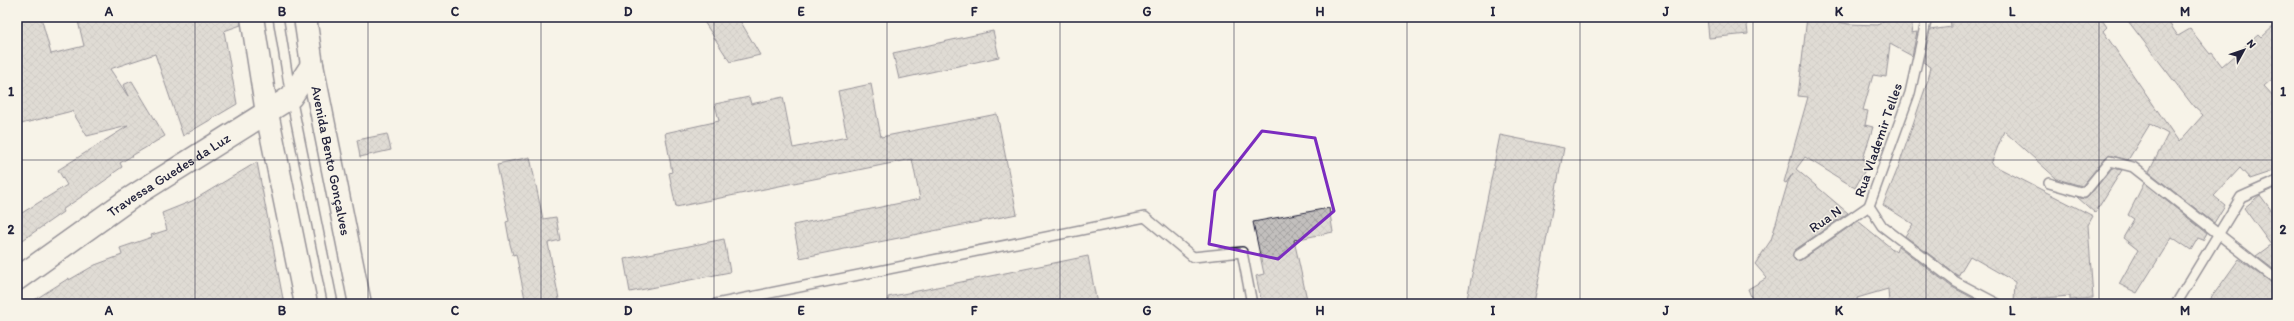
<svg xmlns="http://www.w3.org/2000/svg" width="2294" height="321" font-family="Itim,sans-serif">
<defs>
<pattern id="building-cross-hatch" width="8" height="8" patternUnits="userSpaceOnUse"><rect width="8" height="8" fill="#c2bfbd"/><path d="M0 0l8 8M0 8l8-8" fill="none" stroke="#a6a4a3"/></pattern>
</defs>
<rect width="100%" height="100%" fill="#f7f3e8"/>
<filter id="ink" filterUnits="userSpaceOnUse"><feTurbulence type="fractalNoise" baseFrequency=".025" numOctaves="2"/><feDisplacementMap in="SourceGraphic" scale="8" xChannelSelector="R" yChannelSelector="G"/><feConvolveMatrix kernelMatrix="1 2 1 2 8 2 1 2 1" color-interpolation-filters="sRGB"/></filter>
<g filter="url(#ink)">
<g fill="url(#building-cross-hatch)" stroke="#22223b">
<polygon points="17,17 41,17 51,54 84,46 77,17 240,17 241,25 224,31 237,104 183,136 155,54 110,69 128,96 123,85 132,81 165,136 120,163 122,167 112,174 113,175 62,210 63,212 17,244 17,216 67,185 58,170 128,126 87,136 72,111 17,125"/>
<polygon points="701,17 738,17 760,55 730,62"/>
<polygon points="1707,17 1746,17 1748,34 1709,38"/>
<polygon points="1807,17 1849,24 1878,25 1888,17 1891,17 1913,22 1911,33 1917,32 1912,56 1890,44 1886,77 1873,75 1863,110 1868,111 1865,125 1873,127 1863,159 1870,161 1855,188 1805,157 1796,169 1848,213 1795,250 1793,258 1796,261 1801,260 1858,221 1896,252 1898,246 1952,287 1975,299 1970,299 1980,304 1889,304 1888,289 1857,298 1858,304 1754,304 1748,289 1767,278 1755,264 1771,240 1788,182 1793,173 1786,183 1784,182 1808,97 1798,96"/>
<polygon points="1950,17 2100,17 2107,27 2103,31 2179,142 2203,115 2194,107 2125,17 2165,17 2178,36 2190,29 2210,54 2212,53 2222,66 2258,35 2261,38 2277,23 2277,75 2264,86 2277,100 2277,170 2250,179 2240,168 2214,196 2225,205 2214,223 2149,172 2168,134 2150,124 2128,160 2108,155 2082,186 2057,179 2004,131 1991,164 2093,216 2088,225 2093,298 2070,300 2070,296 2031,299 2032,303 2014,302 2015,282 1970,256 1958,276 1905,236 1913,224 1883,205 1898,168 1928,80 1931,67 1923,62 1930,30 1951,27"/>
<polygon points="993,31 999,57 899,79 893,53"/>
<polygon points="871,84 881,137 997,114 1017,214 800,258 793,225 920,199 912,159 676,207 669,173 672,172 665,133 719,121 715,104 749,97 751,104 783,97 793,148 847,137 838,91"/>
<polygon points="387,134 391,150 360,157 357,140"/>
<polygon points="1500,135 1564,148 1534,304 1466,304"/>
<polygon points="530,157 543,219 556,217 560,240 548,243 560,304 526,304 516,254 513,255 510,244 506,222 509,221 497,164"/>
<polygon points="257,162 284,304 138,304 136,299 120,304 28,304 69,278 69,280 95,265 122,255 120,248 152,237 151,235 167,230 162,213 192,201"/>
<polygon points="2112,168 2122,170 2095,213 2077,197 2085,199 2088,197"/>
<polygon points="2144,183 2207,233 2203,240 2198,238 2191,250 2172,237 2137,293 2119,284 2138,250 2123,238 2134,219 2128,215"/>
<polygon points="2260,195 2277,218 2277,272 2256,256 2271,245 2244,208"/>
<polygon points="1329,208 1333,232 1294,240 1308,304 1262,304 1256,276 1264,274 1253,222"/>
<polygon points="724,239 730,272 630,292 624,259"/>
<polygon points="1088,256 1097,304 889,304 888,297"/>
<polygon points="2239,259 2277,286 2277,304 2207,304"/>
</g>
<g fill="none" stroke-linecap="round" stroke-linejoin="round">
<g stroke="#22223b" stroke-width="12">
<g id="service">
<polyline points="278,17 291,97 333,304"/>
<polyline points="2049,183 2084,193 2110,161 2133,167 2277,280"/>
<polyline points="1869,206 1910,93 1927,17"/>
<polyline points="1869,206 1882,226 1956,282 1998,304"/>
<polyline points="1798,255 1869,206"/>
<polyline points="716,304 1145,217 1193,257 1242,252 1252,304"/>
<polyline points="2176,304 2241,197 2277,181"/>
</g>
</g>
<g stroke="#22223b" stroke-width="25">
<g id="tertiary">
<path id="s1" d="M17 279 129 199 291 97 312 65"/>
</g>
</g>
<g stroke="#22223b" stroke-width="25">
<g id="primary">
<polyline points="252,17 267,113 306,304"/>
<path id="s2" d="M305 17 312 65 360 304"/>
</g>
</g>
<use href="#service" stroke="#f7f3e8" stroke-width="9"/>
<use href="#tertiary" stroke="#f7f3e8" stroke-width="22"/>
<use href="#primary" stroke="#f7f3e8" stroke-width="22"/>
</g>
</g>
<path d="M0 0H2294V321H0ZM1262 131 1315 138 1334 211 1278 259 1209 244 1215 191Z" fill="#f7f3e8" fill-opacity=".55" fill-rule="evenodd"/>
<path fill="none" stroke="#7b2cbf" stroke-width="3" stroke-linejoin="round" d="M1262 131 1315 138 1334 211 1278 259 1209 244 1215 191Z"/>
<path fill="none" stroke="#22223b" stroke-width="1" stroke-opacity="0.55" d="M195 17V304M368 17V304M541 17V304M714 17V304M887 17V304M1060 17V304M1234 17V304M1407 17V304M1580 17V304M1753 17V304M1926 17V304M2099 17V304M17 160H2277"/>
<g text-anchor="middle" stroke-width="3" stroke-linejoin="round" paint-order="stroke">
<g font-size="14" fill="#22223b" stroke="#f7f3e8">
<text transform="translate(1878 140) rotate(-71)" y="5">Rua Vlademir Telles</text>
<text dy="5" stroke="none"><textPath href="#s2" startOffset="146">Avenida Bento Gonçalves</textPath></text>
<text dy="5" stroke="none"><textPath href="#s1" startOffset="184">Travessa Guedes da Luz</textPath></text>
<text transform="translate(1825 219) rotate(-35)" y="5">Rua N</text>
</g>
</g>
<rect width="2294" height="321" fill="none" stroke="#f7f3e8" stroke-width="44"/>
<g transform="translate(2244 50) rotate(50)" stroke="#f7f3e8" stroke-width="3" paint-order="stroke">
<path d="M0-3L7 15L0 10L-7 15Z" fill="#22223b"/>
<text y="-6" font-size="11" font-weight="bold" text-anchor="middle" fill="#22223b">N</text>
</g>
<rect x="22" y="22" width="2250" height="277" fill="none" stroke="#22223b" stroke-width="1.5"/>
<g font-size="13" text-anchor="middle" font-weight="bold" fill="#22223b">
<text x="109" y="16">A</text>
<text x="282" y="16">B</text>
<text x="455" y="16">C</text>
<text x="628" y="16">D</text>
<text x="801" y="16">E</text>
<text x="974" y="16">F</text>
<text x="1147" y="16">G</text>
<text x="1320" y="16">H</text>
<text x="1493" y="16">I</text>
<text x="1666" y="16">J</text>
<text x="1839" y="16">K</text>
<text x="2012" y="16">L</text>
<text x="2185" y="16">M</text>
<text x="11" y="96">1</text>
<text x="2283" y="96">1</text>
<text x="11" y="234">2</text>
<text x="2283" y="234">2</text>
<text x="109" y="315">A</text>
<text x="282" y="315">B</text>
<text x="455" y="315">C</text>
<text x="628" y="315">D</text>
<text x="801" y="315">E</text>
<text x="974" y="315">F</text>
<text x="1147" y="315">G</text>
<text x="1320" y="315">H</text>
<text x="1493" y="315">I</text>
<text x="1666" y="315">J</text>
<text x="1839" y="315">K</text>
<text x="2012" y="315">L</text>
<text x="2185" y="315">M</text>
</g>
</svg>
